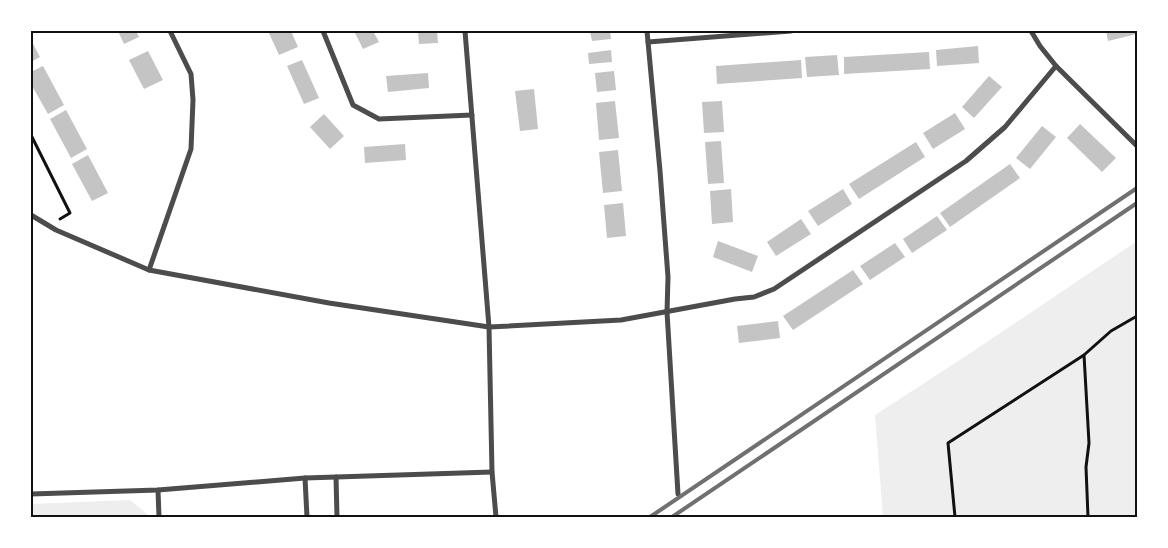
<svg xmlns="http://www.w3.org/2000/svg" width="1168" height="548" font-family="Barlow,sans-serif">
<rect width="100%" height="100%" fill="#fff"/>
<g fill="#eee">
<polygon points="1137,241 1137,517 883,517 875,415 969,354"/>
<polygon points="130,500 148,515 148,517 31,517 31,504"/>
</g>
<g fill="#c4c4c4">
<polygon points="118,31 136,31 139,37 124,44"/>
<polygon points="268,31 291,31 298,47 279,55"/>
<polygon points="354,31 373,31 379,42 363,49"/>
<polygon points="418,31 437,31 438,43 419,44"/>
<polygon points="590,31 610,31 611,39 592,41"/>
<polygon points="1106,31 1137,31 1137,34 1108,41"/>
<polygon points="31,40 40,57 31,62"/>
<polygon points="978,46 979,63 937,66 936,50"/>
<polygon points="611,50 612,62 589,64 588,53"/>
<polygon points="148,51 163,80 144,89 129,60"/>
<polygon points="929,52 930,69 844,74 844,57"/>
<polygon points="837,55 839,75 807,77 805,57"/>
<polygon points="302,60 319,98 304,104 287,66"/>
<polygon points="801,60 802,78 717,84 716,66"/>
<polygon points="43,66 64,105 48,114 31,84 31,72"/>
<polygon points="614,71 616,90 597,92 595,73"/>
<polygon points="428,73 429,88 388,92 386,76"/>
<polygon points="989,76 1002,87 974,118 962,107"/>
<polygon points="534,89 538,129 520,131 515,91"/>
<polygon points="615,101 619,138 599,140 596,103"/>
<polygon points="722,101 724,132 704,133 702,102"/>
<polygon points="66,110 87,149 71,158 50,119"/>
<polygon points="955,113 965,129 933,149 923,133"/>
<polygon points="324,114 344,136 330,149 310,127"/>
<polygon points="1080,124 1116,158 1102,172 1067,138"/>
<polygon points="1042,126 1056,137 1030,169 1016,158"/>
<polygon points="721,141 724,183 708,184 705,142"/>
<polygon points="916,142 925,157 859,199 849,184"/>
<polygon points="405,144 406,160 365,163 364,147"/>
<polygon points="618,150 622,191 603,193 599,152"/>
<polygon points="88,155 108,193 92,201 72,164"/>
<polygon points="1010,164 1020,178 950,227 940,213"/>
<polygon points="731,189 733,222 712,224 710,191"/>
<polygon points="843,189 852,204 818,226 808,211"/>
<polygon points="623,203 626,236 607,238 604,205"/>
<polygon points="937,216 947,230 912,253 903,239"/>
<polygon points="801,219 811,234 776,256 767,242"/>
<polygon points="718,241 758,256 752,272 713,257"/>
<polygon points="895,243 905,257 870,280 860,266"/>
<polygon points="853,270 863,284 793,330 783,316"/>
<polygon points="778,321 780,338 739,343 737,326"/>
</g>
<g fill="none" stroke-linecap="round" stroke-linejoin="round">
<g stroke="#111" stroke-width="3">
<polyline points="31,135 70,213 60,219"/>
<polyline points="955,517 948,443 1084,355"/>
<polyline points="1088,517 1086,467 1089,443 1084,355 1111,331 1137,316"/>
</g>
<g stroke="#4c4c4c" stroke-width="5">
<polyline points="323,31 353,105 379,119 472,115"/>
<polyline points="465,31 489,327 492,472 496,517"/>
<polyline points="647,31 660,171 668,277 667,312 678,494"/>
<polyline points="1031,31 1040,46 1056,66 1137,146"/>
<polyline points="648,42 791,31"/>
<polyline points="31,215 56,230 149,270 329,303 489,327 621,320 735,299 754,297 774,289 966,161 1005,127 1056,66"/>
<polyline points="149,270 191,149 193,100 191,74 170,31"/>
<polyline points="336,477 337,517"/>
<polyline points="305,478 307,517"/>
<polyline points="158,490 159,517"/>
<polyline points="31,494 158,490 305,478 492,472"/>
</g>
<g stroke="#707070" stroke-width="4">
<polyline points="650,517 1137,188"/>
<polyline points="672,517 1137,203"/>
</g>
</g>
<rect width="1168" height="548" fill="none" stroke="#ffffff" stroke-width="65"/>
<rect x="32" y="32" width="1104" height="484" fill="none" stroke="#111" stroke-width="2"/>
</svg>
